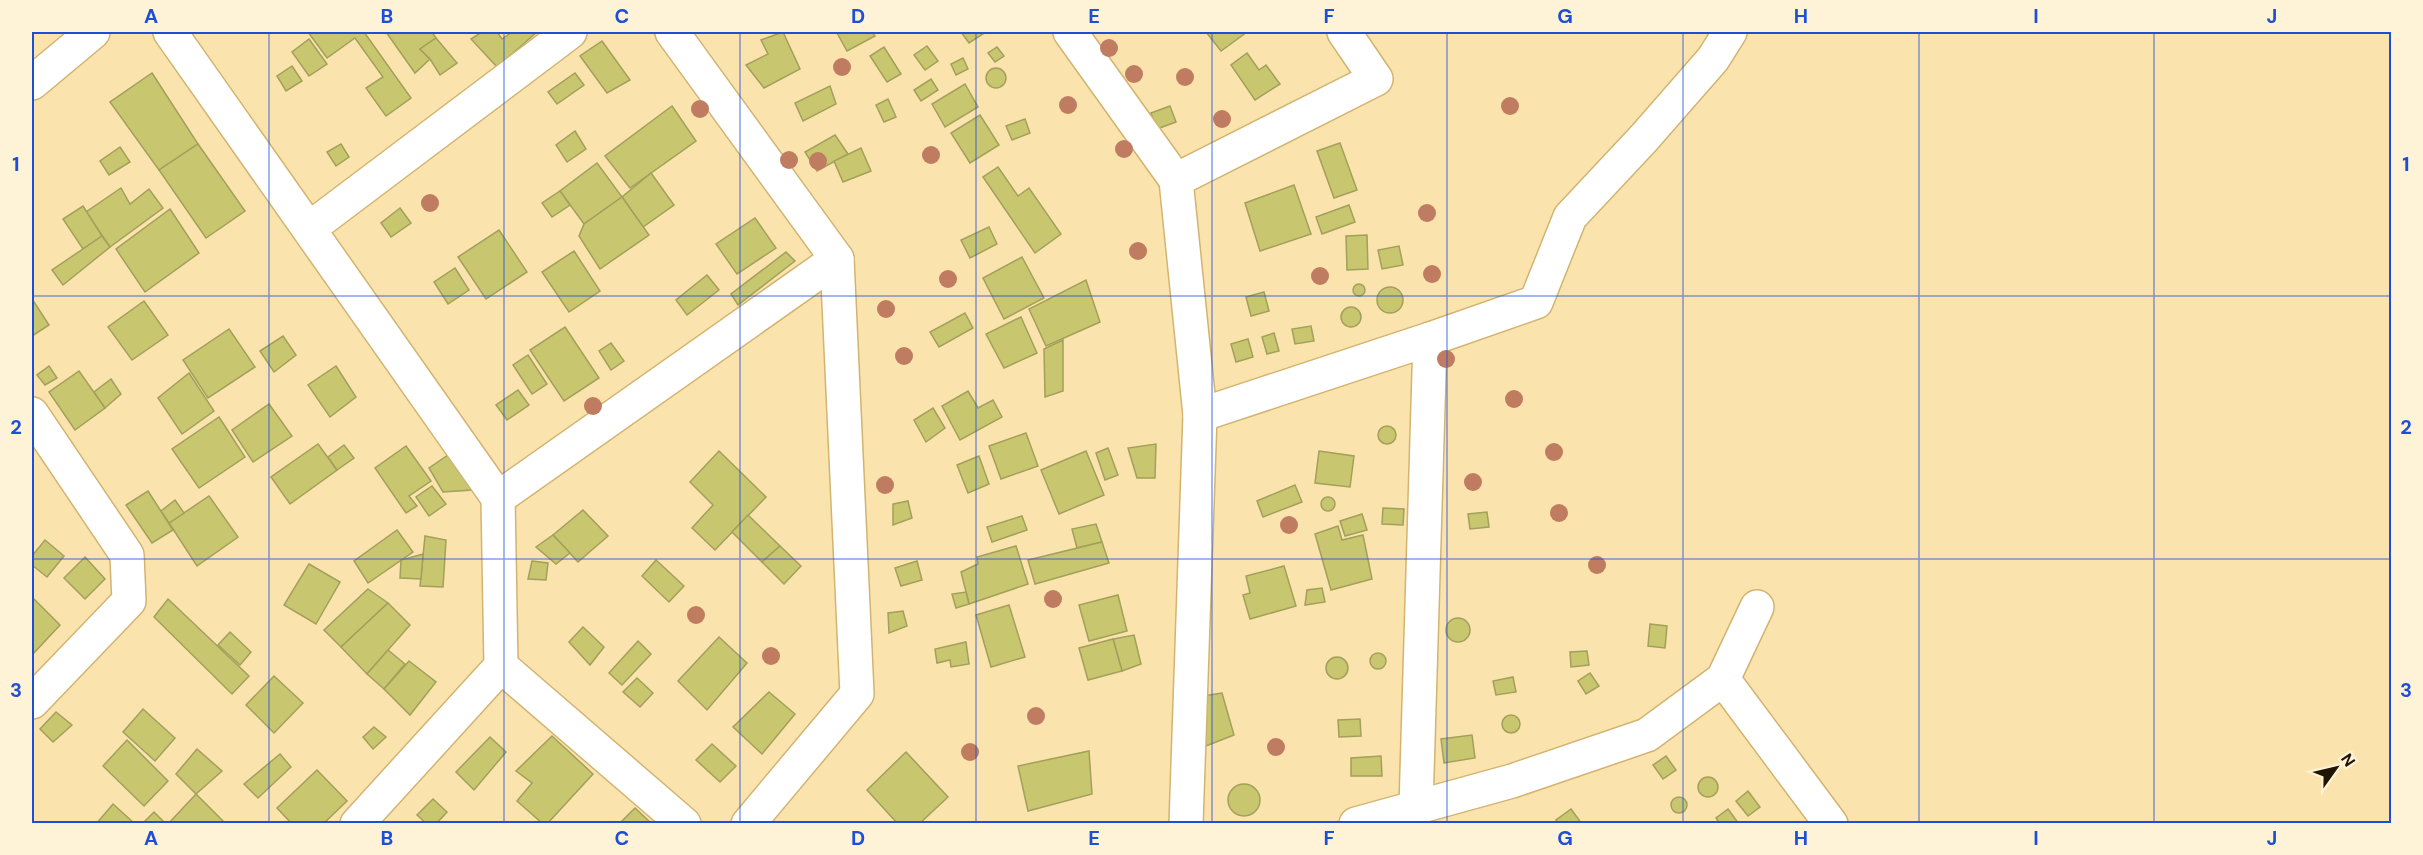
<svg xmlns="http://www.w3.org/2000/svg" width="2423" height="855" font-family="'DM Sans',sans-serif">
<rect width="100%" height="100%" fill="#fbe3ad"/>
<g fill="#c9c670" stroke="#a2a05a" stroke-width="1.5">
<polygon points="308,32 364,32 411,98 386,116 366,88 383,77 355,38 327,58"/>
<polygon points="386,32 432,32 436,38 420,49 430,59 415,73"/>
<polygon points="482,32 497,32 502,39 512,32 537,32 497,67 471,39"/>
<polygon points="783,32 800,69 764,88 746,65 768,54 761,40"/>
<polygon points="840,32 872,32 875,36 847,51 837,33"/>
<polygon points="961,32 986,32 969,43"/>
<polygon points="1206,32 1247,32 1221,51"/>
<polygon points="436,38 457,63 440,75 430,59 420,49"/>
<polygon points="309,39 327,64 309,76 292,52"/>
<polygon points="602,41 630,80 607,93 580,56"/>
<polygon points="927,46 938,61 925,70 914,55"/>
<polygon points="884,47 901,74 887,82 870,56"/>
<polygon points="997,47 1004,56 995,62 988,53"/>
<polygon points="1247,53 1259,70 1266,65 1280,84 1255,100 1231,65"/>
<polygon points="963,58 968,69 956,75 951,64"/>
<polygon points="292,66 302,81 286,91 277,76"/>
<circle cx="996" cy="78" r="10"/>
<polygon points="152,73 198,144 159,170 110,102"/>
<polygon points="575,73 584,85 557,104 548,92"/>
<polygon points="931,79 938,90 921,101 914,90"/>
<polygon points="965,84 978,107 945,127 932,104"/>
<polygon points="830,86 836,104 803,121 795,103"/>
<polygon points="888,99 896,117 884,122 876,105"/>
<polygon points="672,106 696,141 630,188 605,156"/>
<polygon points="1170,106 1176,122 1157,129 1151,113"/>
<polygon points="980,115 999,145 970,163 951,133"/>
<polygon points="1025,119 1030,133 1012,140 1006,126"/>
<polygon points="575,131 586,149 567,162 556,145"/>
<polygon points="835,135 848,154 817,171 805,152"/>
<polygon points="1340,143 1357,190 1334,198 1317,151"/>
<polygon points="198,144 245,211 206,238 159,170"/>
<polygon points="341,144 349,157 336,166 327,152"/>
<polygon points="120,147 130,162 109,175 100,161"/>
<polygon points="861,148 871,171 843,182 834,161"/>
<polygon points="597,163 622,197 584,224 560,191"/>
<polygon points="998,167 1018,196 1029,188 1061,234 1035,253 983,177"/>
<polygon points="651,173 674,205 643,227 622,197"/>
<polygon points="1294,185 1311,234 1260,251 1245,203"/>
<polygon points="121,188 130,204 149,189 163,208 110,247 86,212"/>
<polygon points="560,191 570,205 552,217 542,203"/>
<polygon points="622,197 649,235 600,269 579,236 584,224"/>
<polygon points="1349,205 1355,222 1322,234 1316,217"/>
<polygon points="83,206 102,236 83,249 63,219"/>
<polygon points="400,208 411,223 391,237 381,223"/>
<polygon points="170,209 199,253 145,292 116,249"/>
<polygon points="755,218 776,248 737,274 716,244"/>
<polygon points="989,227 997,244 970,258 961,240"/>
<polygon points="499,230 527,272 486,299 458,257"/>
<polygon points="1367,235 1368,269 1347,270 1346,236"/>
<polygon points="102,236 110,247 63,285 52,270"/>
<polygon points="1399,246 1403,265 1382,269 1378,250"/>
<polygon points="574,251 600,291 569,312 542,272"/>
<polygon points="786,252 795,261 738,305 731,294"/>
<polygon points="1022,257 1044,298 1004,319 983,278"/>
<polygon points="455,268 469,290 448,304 434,282"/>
<polygon points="707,275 719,290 687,315 676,300"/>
<polygon points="1086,280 1100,322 1046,346 1029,309"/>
<circle cx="1359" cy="290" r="6"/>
<circle cx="1390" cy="300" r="13"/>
<polygon points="1264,292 1269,311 1251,316 1246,297"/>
<polygon points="144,301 168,335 132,360 108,327"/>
<polygon points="34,302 49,325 32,336 32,303"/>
<circle cx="1351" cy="317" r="10"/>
<polygon points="965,313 973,328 939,347 930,332"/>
<polygon points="1021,317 1037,353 1004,368 986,334"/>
<polygon points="1311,326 1314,341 1295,344 1292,329"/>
<polygon points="565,327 599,378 564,401 530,350"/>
<polygon points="229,329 255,367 208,398 183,360"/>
<polygon points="1274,333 1279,351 1267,354 1262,337"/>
<polygon points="283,336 296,355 274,372 260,351"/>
<polygon points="1248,339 1253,357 1236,362 1231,344"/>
<polygon points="1063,340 1063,391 1045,397 1044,349"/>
<polygon points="611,343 624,361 611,370 599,351"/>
<polygon points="528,355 547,384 532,394 513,365"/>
<polygon points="49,366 57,378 45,385 37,375"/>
<polygon points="336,366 356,397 330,417 308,385"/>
<polygon points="79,371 105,408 75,430 49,392"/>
<polygon points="189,373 214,411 182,434 158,398"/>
<polygon points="111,379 121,394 105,408 94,392"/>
<polygon points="518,390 529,405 507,420 496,405"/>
<polygon points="968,391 978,408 993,400 1002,417 960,440 942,406"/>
<polygon points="269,404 292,436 253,462 232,430"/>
<polygon points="933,408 945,428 926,442 914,420"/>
<polygon points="219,417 245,457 199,488 172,449"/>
<circle cx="1387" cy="435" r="9"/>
<polygon points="1026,433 1038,466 1001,479 989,446"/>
<polygon points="318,444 337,470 290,504 271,477"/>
<polygon points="1156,444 1155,478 1137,478 1128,448"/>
<polygon points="344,445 354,458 337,470 328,457"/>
<polygon points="406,446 431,481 409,496 417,506 406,513 375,468"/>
<polygon points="1108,448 1118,475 1105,480 1096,453"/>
<polygon points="719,451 766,497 715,550 692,528 713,505 690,482"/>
<polygon points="1086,451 1104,495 1059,514 1041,470"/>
<polygon points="1319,451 1354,456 1350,487 1315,483"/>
<polygon points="448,455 472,490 443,492 429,468"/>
<polygon points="979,456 989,484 968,493 957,465"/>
<polygon points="1295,485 1302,502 1263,517 1257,501"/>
<polygon points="432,486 446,504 429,516 416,497"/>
<polygon points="148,491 173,530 152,543 126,505"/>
<polygon points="209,496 238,537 197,566 169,523"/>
<circle cx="1328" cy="504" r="7"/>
<polygon points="175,500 184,513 169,523 161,511"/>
<polygon points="908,501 912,518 893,525 893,504"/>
<polygon points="1383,508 1404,509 1403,525 1382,524"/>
<polygon points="583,510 608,536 578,562 553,535"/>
<polygon points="1487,512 1489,527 1470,529 1468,514"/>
<polygon points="1362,514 1367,530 1345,536 1340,521"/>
<polygon points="748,515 780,546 762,562 732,532"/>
<polygon points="1022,516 1027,530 992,542 987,527"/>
<polygon points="1096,524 1102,542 1077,548 1072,529"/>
<polygon points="1338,526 1342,540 1363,535 1372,579 1331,590 1315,534"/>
<polygon points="397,530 413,552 368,583 354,561"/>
<polygon points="553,535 570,553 556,564 536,547"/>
<polygon points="425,536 446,540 443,587 420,586"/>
<polygon points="45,540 64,556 47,577 32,565 32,556"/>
<polygon points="1102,542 1109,563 1035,584 1028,560"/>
<polygon points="780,546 801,566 784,584 762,562"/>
<polygon points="1016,546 1028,584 969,604 961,572 978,564 977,557"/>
<polygon points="423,554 421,579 400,578 401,560"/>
<polygon points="85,557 105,579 85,599 64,578"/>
<polygon points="656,560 684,586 669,602 642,576"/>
<polygon points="532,561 548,563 546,580 528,579"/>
<polygon points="917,561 922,580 901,586 895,568"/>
<polygon points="309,564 340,582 316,624 284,605"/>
<polygon points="1284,566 1296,606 1250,619 1243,595 1250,593 1246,576"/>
<polygon points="1322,588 1325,602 1305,605 1307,590"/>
<polygon points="368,589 388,603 341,647 324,630"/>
<polygon points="966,592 969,604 956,608 952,594"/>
<polygon points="1118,595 1127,631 1089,641 1079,605"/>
<polygon points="32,597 60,625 32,655"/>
<polygon points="168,599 249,676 232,694 154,617"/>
<polygon points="388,603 410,625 367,674 341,647"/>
<polygon points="1009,605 1025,657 991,667 976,615"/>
<polygon points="903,611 907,626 889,633 888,613"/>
<circle cx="1458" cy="630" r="12"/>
<polygon points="1650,624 1667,626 1665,648 1648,646"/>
<polygon points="583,627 604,647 590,665 569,642"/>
<polygon points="230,632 251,652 240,665 218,645"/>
<polygon points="1134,635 1141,664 1122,671 1113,639"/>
<polygon points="719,637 747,663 707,710 678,681"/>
<polygon points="1113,639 1122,671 1088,680 1079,648"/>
<polygon points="638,641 651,654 622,685 609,673"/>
<polygon points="966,642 969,664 951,667 950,660 937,663 935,649"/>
<polygon points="388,650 405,664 384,689 367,674"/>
<polygon points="1587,651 1589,665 1571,667 1570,652"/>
<circle cx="1378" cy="661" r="8"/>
<circle cx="1337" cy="668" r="11"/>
<polygon points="409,661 436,682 410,715 384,689"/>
<polygon points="1590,673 1599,686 1586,694 1578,681"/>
<polygon points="274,676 303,703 274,733 246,705"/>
<polygon points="1513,677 1516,692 1496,695 1493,681"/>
<polygon points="637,678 653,693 640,707 623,692"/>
<polygon points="769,692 795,714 762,754 733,727"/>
<polygon points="1222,693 1234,735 1201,748 1203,696"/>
<polygon points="143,709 175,738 155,761 123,732"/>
<polygon points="56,712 72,725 53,742 40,729"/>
<circle cx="1511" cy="724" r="9"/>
<polygon points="1360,719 1361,736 1339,737 1338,720"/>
<polygon points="374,727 386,737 373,749 363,737"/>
<polygon points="1472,735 1475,758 1444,763 1441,739"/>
<polygon points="552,736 593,774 547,824 543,824 517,801 532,783 516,771"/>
<polygon points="490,737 506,752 474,790 456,772"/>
<polygon points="127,740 168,781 144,806 103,766"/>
<polygon points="712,744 736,766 720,782 696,760"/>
<polygon points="197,749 222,771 196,794 176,774"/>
<polygon points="1089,751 1092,794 1028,811 1018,766"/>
<polygon points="906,752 948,797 919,824 898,824 867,790"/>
<polygon points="280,754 291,767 258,798 244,784"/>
<polygon points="1381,756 1382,776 1351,776 1351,758"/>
<polygon points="1666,756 1676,770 1663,779 1653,765"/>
<polygon points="317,770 347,801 323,824 292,824 277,808"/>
<circle cx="1708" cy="787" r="10"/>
<circle cx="1244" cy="800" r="16"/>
<polygon points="1748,791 1760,807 1748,816 1736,801"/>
<polygon points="196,794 226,824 168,824"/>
<circle cx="1679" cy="805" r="8"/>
<polygon points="433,799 447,812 436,824 427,824 417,815"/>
<polygon points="113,804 134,823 134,824 96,824"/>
<polygon points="635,808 652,824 619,824"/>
<polygon points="1571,809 1582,824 1559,824 1556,820"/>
<polygon points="1728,809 1739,824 1720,824 1716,818"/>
<polygon points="154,812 166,824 142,824"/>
</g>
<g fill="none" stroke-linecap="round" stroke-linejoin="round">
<g stroke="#d2b471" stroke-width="36">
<g id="minor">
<polyline points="170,32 498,498 501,666 357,824"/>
<polyline points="672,32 837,259 857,694 748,824"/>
<polyline points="1070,32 1176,180"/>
<polyline points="310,228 570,32"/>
<polyline points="1430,339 1536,302 1570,217 1644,138 1713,59 1730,32"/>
<polyline points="32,414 127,555 129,601 32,702"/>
<polyline points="1200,415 1430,339 1416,807"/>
<polyline points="498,498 837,259"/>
<polyline points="501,666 684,824"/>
<polyline points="1723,679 1831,824"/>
<polyline points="1186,824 1200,415 1176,180 1376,79 1344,32"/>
<polyline points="1356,824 1512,781 1647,735 1723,679 1757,607"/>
</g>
</g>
<g stroke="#d2b471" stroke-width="36">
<polyline id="tertiary" points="32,83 93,32"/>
</g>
<use href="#minor" stroke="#fff" stroke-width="33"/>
<use href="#tertiary" stroke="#fff" stroke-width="33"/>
</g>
<g fill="#bf7c61">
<circle cx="1109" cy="48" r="9"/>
<circle cx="842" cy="67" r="9"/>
<circle cx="1134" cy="74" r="9"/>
<circle cx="1185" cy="77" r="9"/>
<circle cx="1068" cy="105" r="9"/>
<circle cx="1510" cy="106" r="9"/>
<circle cx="700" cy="109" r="9"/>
<circle cx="1222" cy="119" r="9"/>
<circle cx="1124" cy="149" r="9"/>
<circle cx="931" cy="155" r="9"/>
<circle cx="789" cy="160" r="9"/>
<circle cx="818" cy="161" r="9"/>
<circle cx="430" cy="203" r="9"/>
<circle cx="1427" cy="213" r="9"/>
<circle cx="1138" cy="251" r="9"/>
<circle cx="1432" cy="274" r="9"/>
<circle cx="1320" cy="276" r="9"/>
<circle cx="948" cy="279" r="9"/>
<circle cx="886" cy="309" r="9"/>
<circle cx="904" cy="356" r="9"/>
<circle cx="1446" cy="359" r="9"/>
<circle cx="1514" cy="399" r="9"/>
<circle cx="593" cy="406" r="9"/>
<circle cx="1554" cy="452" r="9"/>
<circle cx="1473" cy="482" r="9"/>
<circle cx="885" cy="485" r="9"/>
<circle cx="1559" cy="513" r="9"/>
<circle cx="1289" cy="525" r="9"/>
<circle cx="1597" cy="565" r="9"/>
<circle cx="1053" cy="599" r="9"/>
<circle cx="696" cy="615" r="9"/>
<circle cx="771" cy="656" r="9"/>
<circle cx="1036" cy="716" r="9"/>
<circle cx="1276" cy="747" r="9"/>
<circle cx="970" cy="752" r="9"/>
</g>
<path fill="none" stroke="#1d4ed8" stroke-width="1.5" stroke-opacity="0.55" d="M269 32V824M504 32V824M740 32V824M976 32V824M1212 32V824M1447 32V824M1683 32V824M1919 32V824M2154 32V824M32 296H2392M32 559H2392"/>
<rect width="2423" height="855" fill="none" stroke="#fef2d7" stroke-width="66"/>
<g transform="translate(2336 768) rotate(56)" stroke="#fef2d7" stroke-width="4.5" paint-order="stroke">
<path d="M0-4.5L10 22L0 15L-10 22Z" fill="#1f1500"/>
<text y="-9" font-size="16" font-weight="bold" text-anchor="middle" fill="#1f1500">N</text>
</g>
<rect x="33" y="33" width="2357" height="789" fill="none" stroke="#1d4ed8" stroke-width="2"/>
<g font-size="20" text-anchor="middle" font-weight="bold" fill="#1d4ed8">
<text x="151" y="23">A</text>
<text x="387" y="23">B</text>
<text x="622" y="23">C</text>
<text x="858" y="23">D</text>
<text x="1094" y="23">E</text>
<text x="1329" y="23">F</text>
<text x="1565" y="23">G</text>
<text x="1801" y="23">H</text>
<text x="2036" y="23">I</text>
<text x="2272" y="23">J</text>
<text x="16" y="171">1</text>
<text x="2406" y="171">1</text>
<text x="16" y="434">2</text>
<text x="2406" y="434">2</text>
<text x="16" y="697">3</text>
<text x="2406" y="697">3</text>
<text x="151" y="845">A</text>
<text x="387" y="845">B</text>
<text x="622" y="845">C</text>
<text x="858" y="845">D</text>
<text x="1094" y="845">E</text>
<text x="1329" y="845">F</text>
<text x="1565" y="845">G</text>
<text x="1801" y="845">H</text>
<text x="2036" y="845">I</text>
<text x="2272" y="845">J</text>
</g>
</svg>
